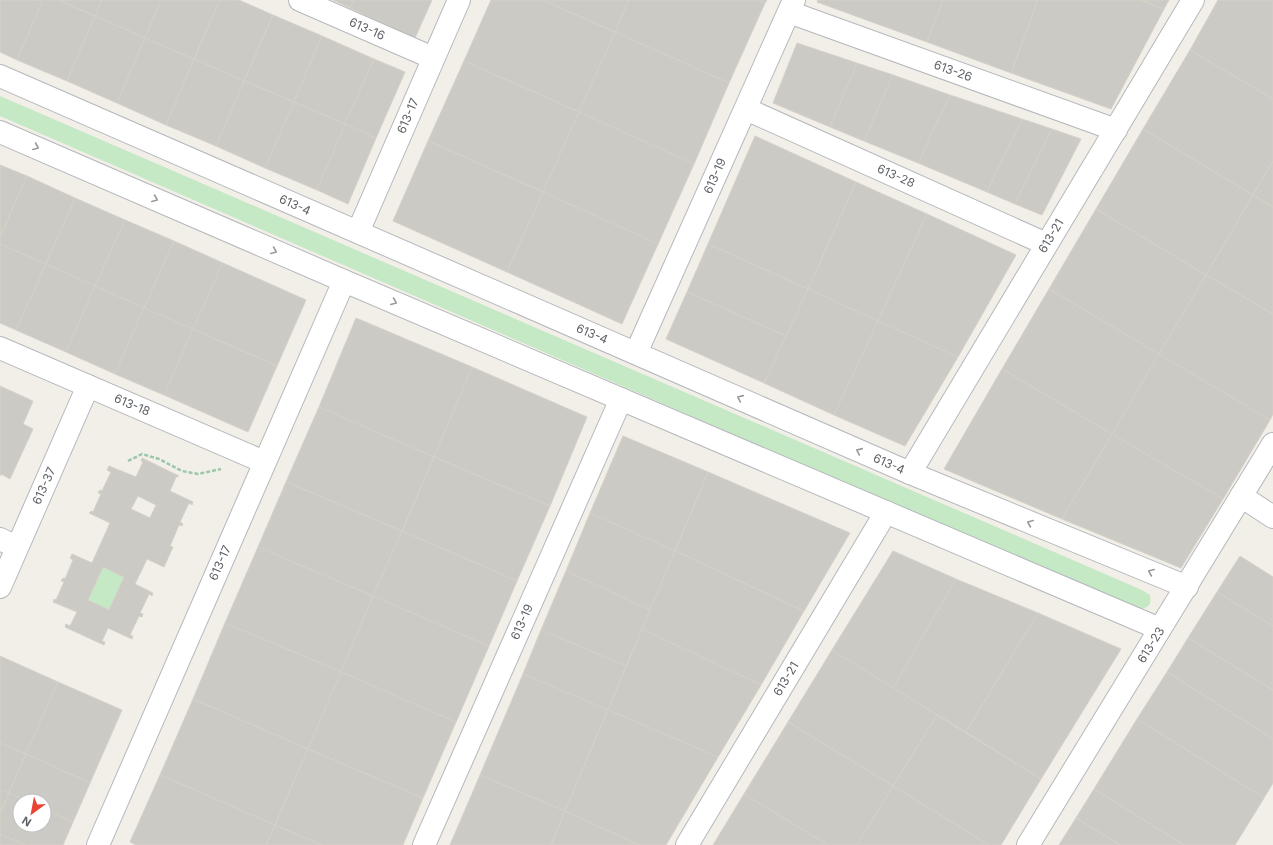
<svg xmlns="http://www.w3.org/2000/svg" width="1273" height="845" font-family="Inter,sans-serif">
<rect width="100%" height="100%" fill="#f1efe8"/>
<g fill="#c5e8c5">
<path d="M0 96 1142 590 1150 595C1152 606 1147 609 1136 609L0 116Z"/>
<polygon points="103,567 124,577 109,610 88,600"/>
</g>
<g fill="#cccac5" stroke="#d6d1c6" fill-rule="evenodd">
<polygon points="0,0 43,0 17,60 0,52"/>
<polygon points="43,0 59,0 95,16 67,81 17,60"/>
<polygon points="59,0 102,0 95,16"/>
<polygon points="102,0 161,0 145,38 95,16"/>
<polygon points="161,0 220,0 194,59 145,38"/>
<polygon points="220,0 239,0 273,15 244,81 194,59"/>
<polygon points="333,0 354,0 350,8"/>
<polygon points="354,0 432,0 415,38 350,8"/>
<polygon points="491,0 543,0 615,32 579,112 464,61"/>
<polygon points="543,0 629,0 615,32"/>
<polygon points="629,0 758,0 765,3 729,83 615,32"/>
<polygon points="758,0 767,0 765,3"/>
<polygon points="818,0 943,0 927,42 817,2"/>
<polygon points="943,0 1038,0 1011,73 927,42"/>
<polygon points="1038,0 1140,0 1164,9 1111,109 1011,73"/>
<polygon points="1140,0 1169,0 1164,9"/>
<polygon points="1218,0 1273,0 1273,99 1190,50"/>
<polygon points="273,15 322,36 294,102 244,81"/>
<polygon points="95,16 145,38 117,103 67,81"/>
<polygon points="615,32 729,83 694,164 579,112"/>
<polygon points="322,36 374,59 345,124 294,102"/>
<polygon points="145,38 194,59 166,125 117,103"/>
<polygon points="797,43 857,63 830,127 773,103"/>
<polygon points="1190,50 1273,99 1273,161 1253,195 1143,129"/>
<polygon points="194,59 244,81 216,146 166,125"/>
<polygon points="374,59 405,72 376,138 345,124"/>
<polygon points="464,61 579,112 543,192 428,141"/>
<polygon points="857,63 893,75 864,141 830,127"/>
<polygon points="893,75 950,95 918,163 864,141"/>
<polygon points="244,81 294,102 265,168 216,146"/>
<polygon points="950,95 1022,119 987,192 918,163"/>
<polygon points="294,102 345,124 317,190 265,168"/>
<polygon points="579,112 694,164 658,244 543,192"/>
<polygon points="1022,119 1052,129 1015,204 987,192"/>
<polygon points="345,124 376,138 348,204 317,190"/>
<polygon points="1052,129 1081,139 1042,215 1015,204"/>
<polygon points="1143,129 1253,195 1206,275 1096,209"/>
<polygon points="755,136 856,182 808,289 708,244"/>
<polygon points="428,141 543,192 507,272 393,221"/>
<polygon points="1273,161 1273,207 1253,195"/>
<polygon points="0,165 27,176 0,237"/>
<polygon points="27,176 75,198 46,264 0,244 0,237"/>
<polygon points="856,182 927,214 878,321 808,289"/>
<polygon points="543,192 658,244 622,324 507,272"/>
<polygon points="1253,195 1273,207 1273,314 1206,275"/>
<polygon points="75,198 125,220 95,286 46,264"/>
<polygon points="1096,209 1206,275 1159,354 1049,289"/>
<polygon points="927,214 1016,255 958,357 878,321"/>
<polygon points="125,220 174,241 144,308 95,286"/>
<polygon points="174,241 223,263 193,329 144,308"/>
<polygon points="0,244 46,264 16,330 0,323"/>
<polygon points="708,244 808,289 786,336 687,292"/>
<polygon points="223,263 306,300 277,366 193,329"/>
<polygon points="46,264 95,286 66,352 16,330"/>
<polygon points="1206,275 1273,314 1273,414 1270,420 1159,354"/>
<polygon points="95,286 144,308 115,374 66,352"/>
<polygon points="808,289 878,321 834,415 764,383"/>
<polygon points="1049,289 1159,354 1112,434 1002,369"/>
<polygon points="687,292 786,336 764,383 666,339"/>
<polygon points="144,308 193,329 164,395 115,374"/>
<polygon points="356,318 472,367 434,457 319,407"/>
<polygon points="878,321 958,357 905,446 834,415"/>
<polygon points="193,329 277,366 248,432 164,395"/>
<polygon points="1159,354 1270,420 1223,499 1112,434"/>
<polygon points="472,367 587,417 550,506 434,457"/>
<polygon points="1002,369 1112,434 1062,519 944,469"/>
<polygon points="0,386 33,401 23,424 33,429 10,479 1,474 0,476"/>
<polygon points="319,407 434,457 402,531 286,482"/>
<polygon points="1112,434 1223,499 1181,568 1062,519"/>
<polygon points="623,436 708,472 675,551 590,513"/>
<polygon points="434,457 550,506 517,581 402,531"/>
<path d="M142 458 179 476 176 477 170 491 193 502 192 505 189 503 180 522 183 524 182 526 179 525 170 546 173 547 164 567 147 559 135 584 153 593 152 596 149 594 140 613 143 614 142 617 139 616 130 635 133 636 132 639 108 628 102 641 105 642 104 645 65 627 66 624 70 626 77 612 53 602 54 599 56 600 64 582 61 581 63 578 65 579 73 560 70 558 72 554 92 563 110 523 89 513 91 511 93 512 101 494 98 493 100 490 102 491 111 472 107 470 109 466 136 477 143 462 141 461ZM138 496 156 505 150 518 131 509ZM103 567 124 577 109 610 88 600Z"/>
<polygon points="708,472 850,533 804,611 675,551"/>
<polygon points="286,482 402,531 373,596 258,547"/>
<polygon points="590,513 675,551 650,610 566,571"/>
<polygon points="402,531 517,581 489,646 373,596"/>
<polygon points="258,547 373,596 341,672 225,623"/>
<polygon points="675,551 804,611 761,685 642,629"/>
<polygon points="893,551 956,579 893,688 832,650"/>
<polygon points="1240,556 1273,577 1273,626 1217,592"/>
<polygon points="566,571 650,610 626,666 541,630"/>
<polygon points="956,579 1038,613 966,732 893,688"/>
<polygon points="1217,592 1273,626 1273,690 1188,638"/>
<polygon points="373,596 489,646 456,722 341,672"/>
<polygon points="1038,613 1121,649 1041,779 966,732"/>
<polygon points="225,623 341,672 308,749 193,699"/>
<polygon points="642,629 761,685 718,757 608,710"/>
<polygon points="541,630 626,666 608,710 523,674"/>
<polygon points="1188,638 1273,690 1273,739 1167,672"/>
<polygon points="832,650 937,715 893,786 788,722"/>
<polygon points="0,656 58,682 26,754 0,743"/>
<polygon points="341,672 456,722 423,798 308,749"/>
<polygon points="1167,672 1273,739 1273,783 1264,798 1137,719"/>
<polygon points="523,674 608,710 565,811 480,775"/>
<polygon points="58,682 122,710 90,783 26,754"/>
<polygon points="193,699 308,749 275,825 160,775"/>
<polygon points="608,710 718,757 666,845 639,845 565,811"/>
<polygon points="937,715 1041,779 1001,845 989,845 893,786"/>
<polygon points="1137,719 1264,798 1235,845 1184,845 1094,789"/>
<polygon points="788,722 893,786 857,845 828,845 744,794"/>
<polygon points="0,743 26,754 9,793 0,790"/>
<polygon points="308,749 423,798 403,845 322,845 275,825"/>
<polygon points="26,754 90,783 73,822 44,809 44,801 26,801 9,793"/>
<polygon points="160,775 275,825 266,845 136,845 130,842"/>
<polygon points="480,775 565,811 551,845 450,845"/>
<polygon points="893,786 989,845 857,845"/>
<polygon points="1094,789 1184,845 1120,845 1076,818"/>
<polygon points="0,790 9,793 0,813"/>
<polygon points="9,793 26,801 20,801 20,825 44,825 44,809 73,822 63,845 25,845 0,834 0,813"/>
<polygon points="744,794 828,845 713,845"/>
<polygon points="565,811 639,845 551,845"/>
<polygon points="1076,818 1120,845 1059,845"/>
<polygon points="275,825 322,845 266,845"/>
<polygon points="0,834 25,845 0,845"/>
</g>
<g fill="none" stroke-linecap="round" stroke-linejoin="round">
<g stroke="#b5b8bc" stroke-width="24">
<g id="minor">
<polyline points="300,0 433,58"/>
<polyline points="789,12 1116,130"/>
<polyline points="0,76 910,473 1187,587"/>
<polyline points="746,109 1046,244"/>
<polyline points="0,132 344,281 1160,629"/>
<polyline points="358,232 459,0"/>
<polyline points="0,348 264,462"/>
<polyline points="636,353 794,0"/>
<polyline points="910,473 1193,0"/>
<polyline points="1241,496 1273,517"/>
<polyline points="0,539 17,547"/>
<polyline points="0,587 88,386"/>
<polyline points="98,845 344,281"/>
<polyline points="424,845 621,399"/>
<polyline points="687,845 886,512"/>
<polyline points="1028,845 1273,444"/>
</g>
</g>
<polyline stroke="#9cc7a9" stroke-width="2.5" stroke-dasharray="4 2" stroke-linecap="butt" points="128,461 142,454 159,459 182,471 198,474 221,469"/>
<use href="#minor" stroke="#fff" stroke-width="22"/>
</g>
<defs><path id="oneway-chevron" d="M-2-3.5L2.5 0L-2 3.5" fill="none" stroke-width="1.6" stroke-linecap="round" stroke-linejoin="round"/></defs>
<g stroke="#979a9d">
<use href="#oneway-chevron" transform="translate(36 147) rotate(23)"/>
<use href="#oneway-chevron" transform="translate(155 199) rotate(23)"/>
<use href="#oneway-chevron" transform="translate(274 251) rotate(23)"/>
<use href="#oneway-chevron" transform="translate(394 302) rotate(23)"/>
<use href="#oneway-chevron" transform="translate(740 398) rotate(-156)"/>
<use href="#oneway-chevron" transform="translate(859 451) rotate(-156)"/>
<use href="#oneway-chevron" transform="translate(1030 523) rotate(-157)"/>
<use href="#oneway-chevron" transform="translate(1151 572) rotate(-157)"/>
</g>
<g text-anchor="middle" stroke-width="4" stroke-linejoin="round" paint-order="stroke">
<g font-size="12" fill="#5f6368" stroke="#fff">
<text transform="translate(367 29) rotate(24)" y="4">613-16</text>
<text transform="translate(953 71) rotate(20)" y="4">613-26</text>
<text transform="translate(408 116) rotate(-67)" y="4">613-17</text>
<text transform="translate(715 176) rotate(-66)" y="4">613-19</text>
<text transform="translate(896 176) rotate(24)" y="4">613-28</text>
<text transform="translate(295 205) rotate(24)" y="4">613-4</text>
<text transform="translate(1051 236) rotate(-59)" y="4">613-21</text>
<text transform="translate(592 334) rotate(23)" y="4">613-4</text>
<text transform="translate(132 405) rotate(23)" y="4">613-18</text>
<text transform="translate(889 464) rotate(24)" y="4">613-4</text>
<text transform="translate(44 486) rotate(-66)" y="4">613-37</text>
<text transform="translate(220 563) rotate(-66)" y="4">613-17</text>
<text transform="translate(522 622) rotate(-66)" y="4">613-19</text>
<text transform="translate(1151 645) rotate(-58)" y="4">613-23</text>
<text transform="translate(786 679) rotate(-59)" y="4">613-21</text>
</g>
</g>
<g transform="translate(32 813) rotate(212)"><circle r="19" fill="#ffffff" stroke="#bfc1c3"/>
<path d="M0-3L7 15L0 10L-7 15Z" fill="#ea4335"/>
<text y="-6" font-size="11" font-weight="bold" text-anchor="middle" fill="#5f6368">N</text>
</g>
</svg>
